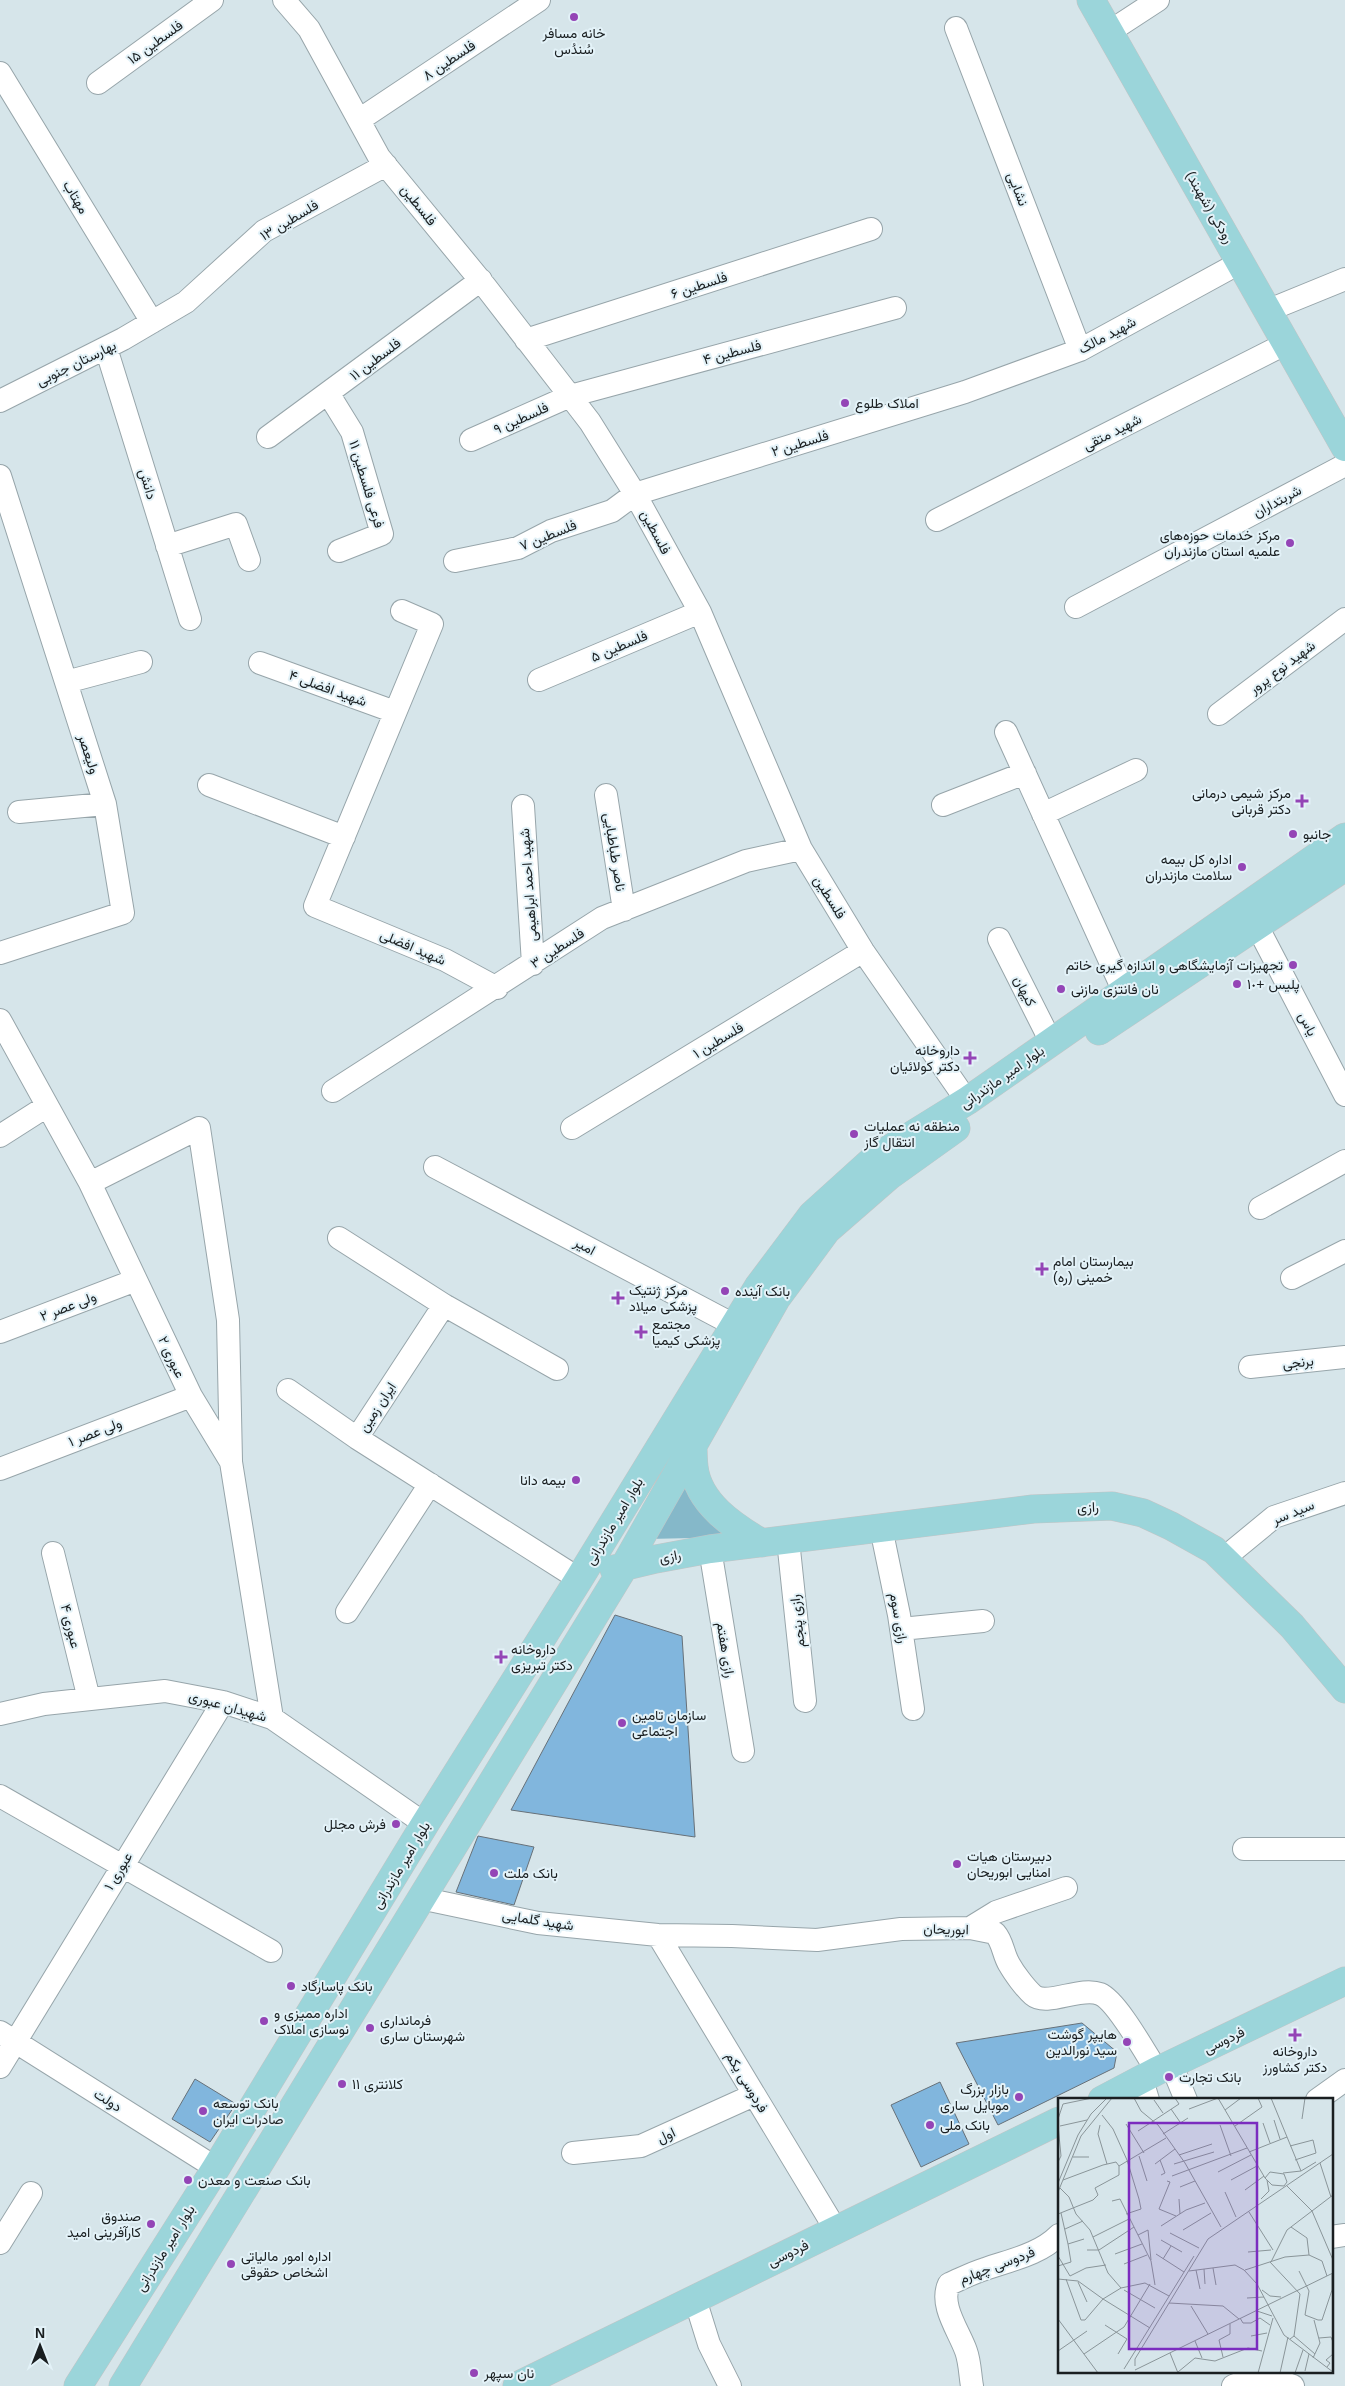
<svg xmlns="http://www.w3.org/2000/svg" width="1345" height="2386" viewBox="0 0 1345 2386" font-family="Arial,Vazirmatn,sans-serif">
  <rect width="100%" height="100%" fill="#d6e5ea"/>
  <path fill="#85b8c9" d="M 686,1471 L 739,1537 L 647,1539 Z"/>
  <path fill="#81b6dd" stroke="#677179" d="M 615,1615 L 682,1636 L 695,1837 L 511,1810 Z
    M 478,1836 L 534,1847 L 514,1905 L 456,1892 Z
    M 1082,2023 L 1117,2052 L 1114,2068 L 998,2125 L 956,2043 Z
    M 195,2079 L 236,2104 L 210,2142 L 172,2119 Z
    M 940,2082 L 969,2144 L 921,2167 L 891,2105 Z"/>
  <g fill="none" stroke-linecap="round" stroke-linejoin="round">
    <defs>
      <path id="minor" d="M 284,0 L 309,29 L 379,157 L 485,286 L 570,396 L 590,422 L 635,494 L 700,612 L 801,849 L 863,951 L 967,1101
        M 956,28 L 1080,350
        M 1109,32 L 1158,0
        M 0,73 L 152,322
        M 98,83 L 212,0
        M 359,120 L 539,0
        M 1269,310 L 1345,279
        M 526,340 L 871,229
        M 106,348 L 190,619
        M 328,393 L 352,432 L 382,534 L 339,551
        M 0,401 L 123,339 L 186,302 L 264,231 L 386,165
        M 268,437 L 481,280
        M 471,440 L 570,396 L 895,308
        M 0,476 L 105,804 L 123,913 L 0,953
        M 937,520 L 1287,343
        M 167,546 L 236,524 L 249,560
        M 455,561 L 518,548 L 551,531 L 612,511 L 635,494 L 965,392 L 1080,350 L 1241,262
        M 1076,607 L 1345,465
        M 402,611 L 432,624 L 315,906 L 445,960 L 497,988
        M 260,663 L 395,712
        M 539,680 L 700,612
        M 66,682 L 141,662
        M 1219,714 L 1345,619
        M 1006,732 L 1124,992
        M 209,785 L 344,837
        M 606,795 L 624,910
        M 943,805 L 1025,773
        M 523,806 L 533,964
        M 19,812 L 105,804
        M 1043,814 L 1136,770
        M 1257,926 L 1345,1095
        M 999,939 L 1051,1042
        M 0,1020 L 90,1183 L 191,1396 L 231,1462 L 272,1718
        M 333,1091 L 602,918 L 746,861 L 801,849
        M 572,1128 L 863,951
        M 0,1136 L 47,1106
        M 435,1167 L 734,1325
        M 90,1183 L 199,1128 L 228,1320 L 231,1461
        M 1260,1208 L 1345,1161
        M 339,1238 L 444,1305 L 557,1369
        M 1292,1278 L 1345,1251
        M 0,1332 L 136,1280
        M 1250,1367 L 1345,1357
        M 288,1390 L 357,1438 L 579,1579
        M 357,1438 L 444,1305
        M 0,1469 L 191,1396
        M 881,1528 L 899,1615 L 913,1709
        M 788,1540 L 805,1701
        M 710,1549 L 743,1751
        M 53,1553 L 89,1699
        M 1223,1559 L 1274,1517 L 1345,1493
        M 347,1612 L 430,1484
        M 901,1629 L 983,1621
        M 0,1714 L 44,1704 L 165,1691 L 223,1702 L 272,1718 L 425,1824
        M 0,1796 L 271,1951
        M 1244,1849 L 1345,1849
        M 420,1898 L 538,1923 L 658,1935 L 732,1936 L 817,1940 L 901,1929 L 970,1928 L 995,1933 C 1003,1942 1003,1954 1009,1964 C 1014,1973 1025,1988 1033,1995 C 1047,2007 1080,1986 1100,1994 C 1117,2001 1146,2054 1157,2071
        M 970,1928 L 996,1912 L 1066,1888
        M 658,1935 L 836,2230
        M 0,2032 L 216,2168
        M 1172,2066 L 1186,2100
        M 0,2067 L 223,1702
        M 1142,2080 L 1148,2100
        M 1317,2100 L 1345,2080
        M 573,2153 L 641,2146 L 754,2095
        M 1331,2237 L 1345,2235
        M 0,2243 L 31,2193
        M 695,2299 L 709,2344 L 730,2386
        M 972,2386 C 970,2375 970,2362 966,2351 C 959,2331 939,2305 949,2284 C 961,2279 972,2273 985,2269 C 1010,2260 1039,2255 1059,2235
        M 1233,2386 C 1259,2375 1268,2376 1293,2386"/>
      <path id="major" d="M 1091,0 L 1345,447
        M 1099,1031 L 1345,867
        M 693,1443 C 693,1451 693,1459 694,1467 C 698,1503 733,1526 762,1543
        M 614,1569 L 656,1559 L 710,1549 L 1033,1509 L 1112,1506 L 1143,1513 L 1171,1526 L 1214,1550 L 1292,1626 L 1345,1689
        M 1102,2100 L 1157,2071 L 1345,1981
        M 78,2386 L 216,2168 L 425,1824 L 579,1579 L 758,1287 L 812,1215 L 875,1158 L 967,1101 L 1345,837
        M 123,2386 L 624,1567 L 776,1299 L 827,1230 L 889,1176 L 956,1128
        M 517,2386 L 1059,2121"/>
    </defs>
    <use href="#minor" stroke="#97a5aa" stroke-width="24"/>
    <use href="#major" stroke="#c3c4c5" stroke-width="29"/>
    <use href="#minor" stroke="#fff" stroke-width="22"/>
    <use href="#major" stroke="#9bd5da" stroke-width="28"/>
  </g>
  <g fill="#9445b6" stroke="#e3f2f8" stroke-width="2">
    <circle cx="574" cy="17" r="5"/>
    <circle cx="845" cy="403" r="5"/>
    <circle cx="1290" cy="543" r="5"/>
    <path d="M1299.5 793.5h5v5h5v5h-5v5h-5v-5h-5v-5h5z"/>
    <circle cx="1293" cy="834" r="5"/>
    <circle cx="1242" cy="867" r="5"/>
    <circle cx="1293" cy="965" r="5"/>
    <circle cx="1237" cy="984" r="5"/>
    <circle cx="1061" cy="989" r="5"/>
    <path d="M967.5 1050.5h5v5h5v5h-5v5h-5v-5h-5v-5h5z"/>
    <circle cx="854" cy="1134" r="5"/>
    <path d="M1039.5 1261.5h5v5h5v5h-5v5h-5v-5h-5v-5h5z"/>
    <circle cx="725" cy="1291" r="5"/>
    <path d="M615.5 1290.5h5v5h5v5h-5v5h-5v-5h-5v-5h5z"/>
    <path d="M638.5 1324.5h5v5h5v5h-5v5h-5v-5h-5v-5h5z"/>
    <circle cx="576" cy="1480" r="5"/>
    <path d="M498.5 1649.5h5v5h5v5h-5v5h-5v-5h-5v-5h5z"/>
    <circle cx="622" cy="1723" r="5"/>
    <circle cx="396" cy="1824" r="5"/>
    <circle cx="957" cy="1864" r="5"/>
    <circle cx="494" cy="1873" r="5"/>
    <circle cx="291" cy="1986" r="5"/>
    <circle cx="264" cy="2021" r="5"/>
    <circle cx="370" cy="2028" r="5"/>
    <path d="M1292.5 2027.5h5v5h5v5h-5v5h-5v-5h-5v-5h5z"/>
    <circle cx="1127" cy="2042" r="5"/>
    <circle cx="1169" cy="2077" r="5"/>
    <circle cx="342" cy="2084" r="5"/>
    <circle cx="1019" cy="2097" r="5"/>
    <circle cx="203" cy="2111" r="5"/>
    <circle cx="930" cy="2125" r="5"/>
    <circle cx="188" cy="2180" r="5"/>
    <circle cx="151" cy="2224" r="5"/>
    <circle cx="231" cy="2264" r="5"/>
    <circle cx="474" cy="2373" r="5"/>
  </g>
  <g text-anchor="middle" stroke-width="4" stroke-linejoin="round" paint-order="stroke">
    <g font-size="14" fill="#191e20" stroke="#e3f2f8" text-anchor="start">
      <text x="574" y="38" text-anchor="middle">خانه مسافر<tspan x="574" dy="16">سُندُس</tspan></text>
      <text x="855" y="408">املاک طلوع</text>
      <text x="1280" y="540" text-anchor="end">مرکز خدمات حوزه‌های<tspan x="1280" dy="16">علمیه استان مازندران</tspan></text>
      <text x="1291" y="798" text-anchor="end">مرکز شیمی درمانی<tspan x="1291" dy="16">دکتر قربانی</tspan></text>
      <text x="1303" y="839">جانبو</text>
      <text x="1232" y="864" text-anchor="end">اداره کل بیمه<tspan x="1232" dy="16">سلامت مازندران</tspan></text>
      <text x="1283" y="970" text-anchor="end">تجهیزات آزمایشگاهی و اندازه گیری خاتم</text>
      <text x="1247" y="989">پلیس +١٠</text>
      <text x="1071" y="994">نان فانتزی مازنی</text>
      <text x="960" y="1055" text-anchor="end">داروخانه<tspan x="960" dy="16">دکتر کولائیان</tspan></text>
      <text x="864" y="1131">منطقه نه عملیات<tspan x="864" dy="16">انتقال گاز</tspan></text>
      <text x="1053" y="1266">بیمارستان امام<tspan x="1053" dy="16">خمینی (ره)</tspan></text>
      <text x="629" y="1295">مرکز ژنتیک<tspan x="629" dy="16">پزشکی میلاد</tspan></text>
      <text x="735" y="1296">بانک آینده</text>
      <text x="652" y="1329">مجتمع<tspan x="652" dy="16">پزشکی کیمیا</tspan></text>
      <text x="566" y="1485" text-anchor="end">بیمه دانا</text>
      <text x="511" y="1654">داروخانه<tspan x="511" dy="16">دکتر تبریزی</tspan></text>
      <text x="632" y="1720">سازمان تامین<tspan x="632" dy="16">اجتماعی</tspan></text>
      <text x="386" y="1829" text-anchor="end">فرش مجلل</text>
      <text x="967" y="1861">دبیرستان هیات<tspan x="967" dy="16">امنایی ابوریحان</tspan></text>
      <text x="504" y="1878">بانک ملت</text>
      <text x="301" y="1991">بانک پاسارگاد</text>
      <text x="274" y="2018">اداره ممیزی و<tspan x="274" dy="16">نوسازی املاک</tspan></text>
      <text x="380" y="2025">فرمانداری<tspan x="380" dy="16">شهرستان ساری</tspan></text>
      <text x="1117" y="2039" text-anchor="end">هایپر گوشت<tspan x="1117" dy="16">سید نورالدین</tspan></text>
      <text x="1295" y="2056" text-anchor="middle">داروخانه<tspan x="1295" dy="16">دکتر کشاورز</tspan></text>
      <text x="1179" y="2082">بانک تجارت</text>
      <text x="352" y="2089">کلانتری ۱۱</text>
      <text x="1009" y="2094" text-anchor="end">بازار بزرگ<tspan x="1009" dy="16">موبایل ساری</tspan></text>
      <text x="213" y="2108">بانک توسعه<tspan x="213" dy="16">صادرات ایران</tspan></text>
      <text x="940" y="2130">بانک ملی</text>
      <text x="198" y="2185">بانک صنعت و معدن</text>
      <text x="141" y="2221" text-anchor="end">صندوق<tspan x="141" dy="16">کارآفرینی امید</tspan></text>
      <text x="241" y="2261">اداره امور مالیاتی<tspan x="241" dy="16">اشخاص حقوقی</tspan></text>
      <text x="484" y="2378">نان سپهر</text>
    </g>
    <g font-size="14" fill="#191e20" stroke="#e3f2f8">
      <text transform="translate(155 42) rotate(-36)" y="5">فلسطین ۱۵</text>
      <text transform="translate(449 60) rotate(-34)" y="5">فلسطین ۸</text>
      <text transform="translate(1018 189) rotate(69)" y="5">نشایی</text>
      <text transform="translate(76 197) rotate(59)" y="5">مهتاب</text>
      <text transform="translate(419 205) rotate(51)" y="5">فلسطین</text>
      <text transform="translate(1210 207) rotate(60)" y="5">رودکی (شهبند)</text>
      <text transform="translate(289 220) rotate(-31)" y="5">فلسطین ۱۳</text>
      <text transform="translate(699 285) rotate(-18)" y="5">فلسطین ۶</text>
      <text transform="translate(1107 335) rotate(-28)" y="5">شهید مالک</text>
      <text transform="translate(732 352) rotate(-15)" y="5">فلسطین ۴</text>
      <text transform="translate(375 359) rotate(-37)" y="5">فلسطین ۱۱</text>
      <text transform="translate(76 363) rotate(-26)" y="5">بهارستان جنوبی</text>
      <text transform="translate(521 418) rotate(-24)" y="5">فلسطین ۹</text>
      <text transform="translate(1112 432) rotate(-27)" y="5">شهید متقی</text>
      <text transform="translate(800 443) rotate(-17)" y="5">فلسطین ۲</text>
      <text transform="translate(148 484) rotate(73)" y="5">دانش</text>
      <text transform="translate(367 484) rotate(73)" y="5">فرعی فلسطین ۱۱</text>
      <text transform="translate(1277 501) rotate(-28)" y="5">شربتداران</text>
      <text transform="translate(656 532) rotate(62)" y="5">فلسطین</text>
      <text transform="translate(548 535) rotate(-22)" y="5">فلسطین ۷</text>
      <text transform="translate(619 646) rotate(-23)" y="5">فلسطین ۵</text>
      <text transform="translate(1282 667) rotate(-37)" y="5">شهید نوع پرور</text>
      <text transform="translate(328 688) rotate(20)" y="5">شهید افضلی ۴</text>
      <text transform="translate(89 754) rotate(72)" y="5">ولیعصر</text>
      <text transform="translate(615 852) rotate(81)" y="5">ناصر طباطبایی</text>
      <text transform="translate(528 885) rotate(-94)" y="5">شهید احمد ابراهیمی</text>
      <text transform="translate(830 897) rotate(58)" y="5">فلسطین</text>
      <text transform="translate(413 947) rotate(23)" y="5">شهید افضلی</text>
      <text transform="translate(557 948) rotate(-33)" y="5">فلسطین ۳</text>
      <text transform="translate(1025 991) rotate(63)" y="5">کیهان</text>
      <text transform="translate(1308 1024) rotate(63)" y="5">یاس</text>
      <text transform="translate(718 1040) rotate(-31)" y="5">فلسطین ۱</text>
      <text transform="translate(1002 1077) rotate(-35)" y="5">بلوار امیر مازندرانی</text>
      <text transform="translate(585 1246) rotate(28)" y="5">امیر</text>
      <text transform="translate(68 1306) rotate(-21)" y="5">ولی عصر ۲</text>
      <text transform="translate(172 1357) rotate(65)" y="5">عبوری ۲</text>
      <text transform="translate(1298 1362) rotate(-6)" y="5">برنجی</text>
      <text transform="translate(377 1407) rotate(-57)" y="5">ایران زمین</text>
      <text transform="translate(95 1432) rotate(-21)" y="5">ولی عصر ۱</text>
      <text transform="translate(1088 1507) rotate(-2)" y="5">رازی</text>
      <text transform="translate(1293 1512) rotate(-22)" y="5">سید سر</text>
      <text transform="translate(614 1521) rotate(-59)" y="5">بلوار امیر مازندرانی</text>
      <text transform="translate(670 1556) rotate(-11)" y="5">رازی</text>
      <text transform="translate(899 1618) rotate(80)" y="5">رازی سوم</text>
      <text transform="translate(797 1621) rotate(-96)" y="5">رازی پنجم</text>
      <text transform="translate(71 1626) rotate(76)" y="5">عبوری ۴</text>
      <text transform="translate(726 1650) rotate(81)" y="5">رازی هفتم</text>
      <text transform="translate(228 1706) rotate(16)" y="5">شهیدان عبوری</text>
      <text transform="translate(401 1865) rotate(-59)" y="5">بلوار امیر مازندرانی</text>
      <text transform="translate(118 1871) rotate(-59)" y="5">عبوری ۱</text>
      <text transform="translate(538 1920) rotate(9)" y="5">شهید گلمایی</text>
      <text transform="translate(946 1929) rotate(1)" y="5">ابوریحان</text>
      <text transform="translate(1224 2040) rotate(-26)" y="5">فردوسی</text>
      <text transform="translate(747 2082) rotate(59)" y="5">فردوسی یکم</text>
      <text transform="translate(108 2100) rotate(32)" y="5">دولت</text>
      <text transform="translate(666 2135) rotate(-25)" y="5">اول</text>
      <text transform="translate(165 2248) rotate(-58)" y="5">بلوار امیر مازندرانی</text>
      <text transform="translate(788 2253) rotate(-26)" y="5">فردوسی</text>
      <text transform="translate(997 2265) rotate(-21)" y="5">فردوسی چهارم</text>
    </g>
  </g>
  <g transform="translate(1058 2098)">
    <rect width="275" height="275" fill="#d6e5ea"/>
    <path fill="none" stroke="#8a9599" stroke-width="1" d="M 76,0 L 83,13 L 100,27 L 127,65 L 163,129M 160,0 L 207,80M 213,0 L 243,73M 96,2 L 105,15M 113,11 L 122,24M 131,11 L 160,0M 167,12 L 183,0M 44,17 L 55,31 L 69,62 L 81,101 L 83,111 L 68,116M 0,21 L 5,6 L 34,0M 244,21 L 247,0M 216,22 L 222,41M 205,25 L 212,45M 68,26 L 86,55M 0,27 L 3,58 L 0,64M 42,27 L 40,36 L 49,66M 162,27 L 173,58M 2,28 L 29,22M 177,28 L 204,9 L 200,0M 80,33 L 121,6 L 117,0M 105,36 L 130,20M 232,48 L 255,42 L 258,55 L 237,62M 191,54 L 229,39M 121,57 L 154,46M 81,58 L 89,83M 15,59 L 31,59M 102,62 L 107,75 L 103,77M 262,65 L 273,99M 97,66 L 117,51M 116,66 L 156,54M 160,74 L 193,57M 212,74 L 226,76 L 229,84 L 226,88 L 214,87 L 207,80 ZM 225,75 L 243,73 L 258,64M 114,78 L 189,50M 5,82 L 45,67 L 58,64 L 61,68 L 108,40M 173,82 L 199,68M 109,83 L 112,84 L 101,111 L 118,118M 0,85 L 20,37 L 33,16 L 49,0M 229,88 L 254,113 L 275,162M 122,89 L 137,83M 2,90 L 11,99 L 18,116 L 32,132 L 50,175 L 63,190M 187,92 L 206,78M 0,94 L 23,38 L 54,0M 167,94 L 178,119M 121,101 L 122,116M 203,101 L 211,93 L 209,82M 54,103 L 62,101 L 93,163 L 97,187M 191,114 L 215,152M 3,115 L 10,146 L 26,141M 0,116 L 35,102 L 40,97 L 37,90 L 61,77 L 61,68M 103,128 L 128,112 L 147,105M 233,129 L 249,140 L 251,157M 7,131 L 25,123M 125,132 L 153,115M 112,135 L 141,150M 80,137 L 90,132 L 93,162M 35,139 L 71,121M 103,142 L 124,154M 29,152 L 41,152 L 76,129M 190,154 L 213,152M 57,156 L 84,146M 98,156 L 126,174M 0,158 L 12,178M 105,161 L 113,148M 212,164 L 242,196 L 236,238 L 232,241M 213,164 L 229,132 L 275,97M 66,166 L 89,157M 0,168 L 13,164 L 10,146M 155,170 L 158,187M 146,171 L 147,186M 138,172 L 142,191M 187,172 L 227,159 L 251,157 L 264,163 L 269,178M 131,173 L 177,167 L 186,172 L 199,186 L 226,237 L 275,274M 241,173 L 251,193 L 247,217 L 260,222 L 264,222 L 274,192 L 274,175M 12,178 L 28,170 L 48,167M 0,181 L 20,183 L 45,201 L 63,190 L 87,185 L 111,198M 8,181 L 23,222 L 27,222 L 45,201 L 92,230M 20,184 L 29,204M 66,192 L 97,210M 204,192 L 212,198 L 223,199M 189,200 L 206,199M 111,205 L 165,208 L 181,221M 133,208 L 150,236M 199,213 L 214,218M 182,220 L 185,225 L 193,225 L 202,220 L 212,227M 0,221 L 40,275M 47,227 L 69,241 L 60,256M 193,238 L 209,235M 236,238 L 257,256M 261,240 L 273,239 L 275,244M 137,243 L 144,260M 0,253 L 29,233M 112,255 L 120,275M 26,256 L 66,229 L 92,186M 165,259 L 161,242 L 172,236 L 172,226M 255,260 L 262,245 L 256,222M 77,268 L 77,261 L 150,141 L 275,56M 269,269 L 272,265 L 268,262 L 275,256M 66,271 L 136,158M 77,272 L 275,175M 247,273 L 251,256M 120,274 L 137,260 L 157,263 L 190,250 L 204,253M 200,275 L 215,220M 222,275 L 230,239M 237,275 L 245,252"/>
    <path fill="#7b2cbf" fill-opacity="0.15" stroke="#7b2cbf" stroke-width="2.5" d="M 71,25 L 199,25 L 199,251 L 71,251 Z"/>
    <rect width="275" height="275" fill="none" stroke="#191e20" stroke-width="2.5"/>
  </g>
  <g transform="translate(40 2346)" stroke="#e3f2f8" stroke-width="4" paint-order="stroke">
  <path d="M0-4L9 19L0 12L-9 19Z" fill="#191e20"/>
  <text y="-8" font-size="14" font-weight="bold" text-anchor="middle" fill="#191e20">N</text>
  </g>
</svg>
